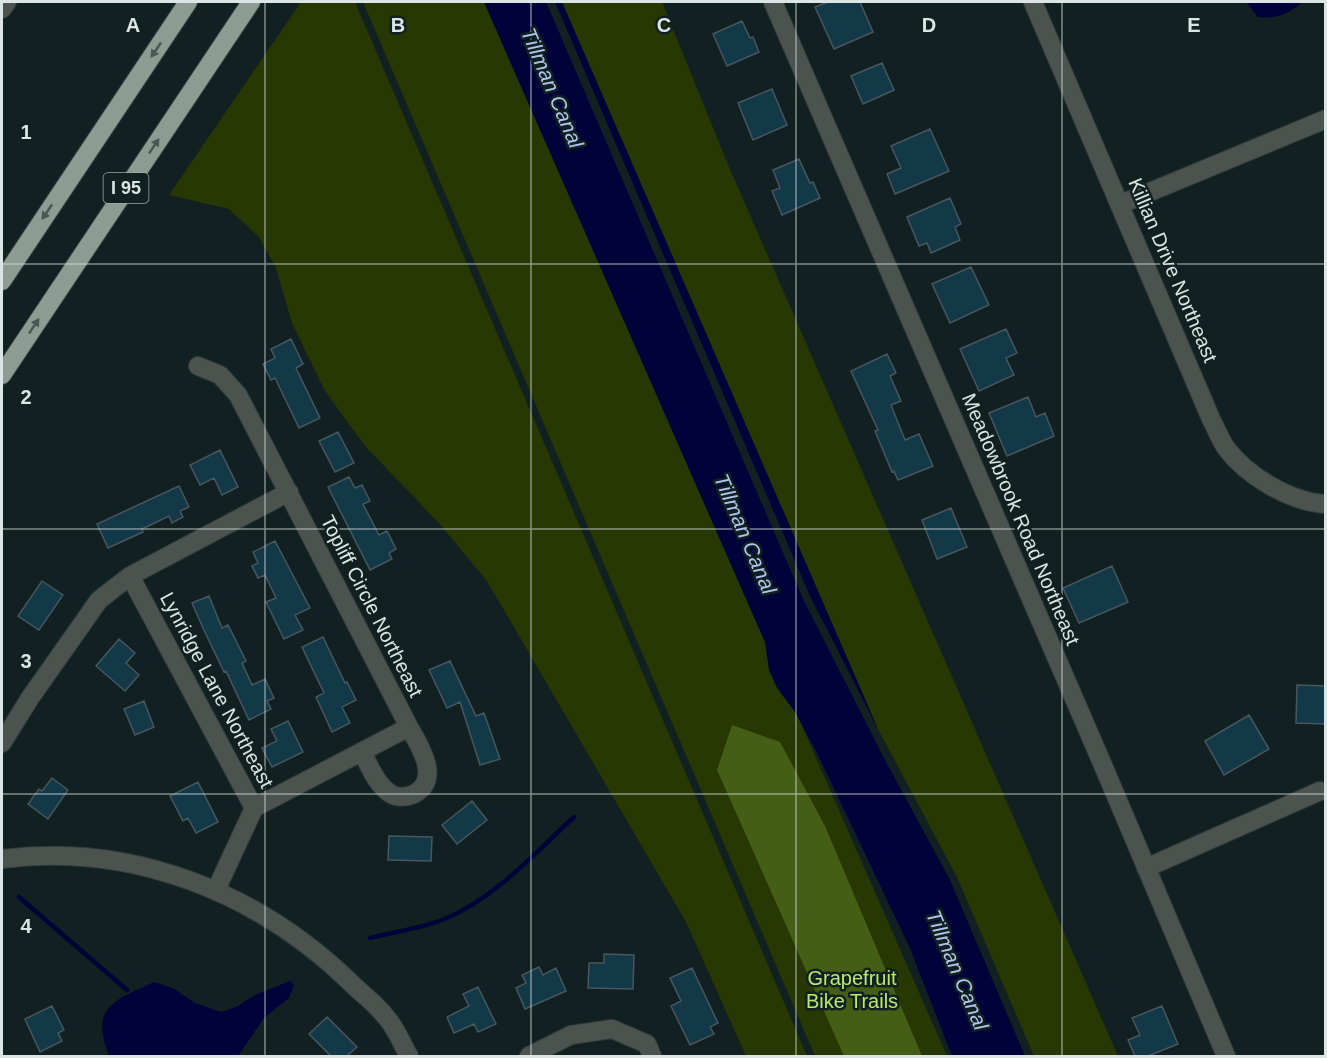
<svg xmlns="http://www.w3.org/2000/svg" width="1327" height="1058" viewBox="0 0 1327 1058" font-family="Helvetica,sans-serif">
  <rect width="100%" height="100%" fill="#112121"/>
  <path fill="#273802" d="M 301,2 L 355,2 L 807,1056 L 746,1056 L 686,922 L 487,581 L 438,522 L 365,446 L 325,391 L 292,323 L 276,268 L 259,237 L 229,209 L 169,195 Z
    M 363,2 L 484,2 L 947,1056 L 815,1056 Z
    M 562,2 L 662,2 L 729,167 L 1118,1056 L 1034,1056 L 957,877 L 878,729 Z"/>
  <path fill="#455e15" d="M 732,725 L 780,742 L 825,826 L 922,1056 L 844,1056 L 717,770 Z"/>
  <path fill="#000339" d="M 484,2 L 546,2 L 803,599 L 883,756 L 950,880 L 1025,1056 L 952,1056 L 909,946 L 818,755 L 795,712 L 777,688 L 769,670 L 765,642 Z
    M 555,2 L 562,2 L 878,729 L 810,596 Z
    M 1246,2 L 1302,2 C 1289,14 1276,19 1258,17 Z
    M 290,981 L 294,985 L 289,998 L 264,1018 L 238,1056 L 109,1056 C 90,1007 113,1001 154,982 L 173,988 L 195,1003 L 221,1012 L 236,1007 L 257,994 Z"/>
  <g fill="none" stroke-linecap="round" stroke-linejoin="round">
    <path stroke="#000339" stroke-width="4.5" d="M 19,897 L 127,990
      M 370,938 C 394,932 424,928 447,918 C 496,897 535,853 574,817"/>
  </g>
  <path fill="#133949" stroke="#48565e" stroke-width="1.5" d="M 828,2 L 860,2 L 873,32 L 834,49 L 815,7 Z
    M 742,21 L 750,38 L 753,37 L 759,52 L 727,66 L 713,34 Z
    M 882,63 L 894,90 L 863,104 L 851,76 Z
    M 772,89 L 787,125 L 753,140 L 738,103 Z
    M 930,129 L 949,171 L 895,194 L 887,174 L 901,168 L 891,146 Z
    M 799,159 L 810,183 L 813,182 L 820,198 L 782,215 L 772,191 L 780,188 L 773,170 Z
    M 950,198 L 961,224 L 955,227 L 960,240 L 931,253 L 927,243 L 919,246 L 907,217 Z
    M 971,267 L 989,305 L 950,323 L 932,284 Z
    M 1006,329 L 1017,353 L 1006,358 L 1014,375 L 979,391 L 960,349 Z
    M 291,339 L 303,364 L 296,368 L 320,418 L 299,428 L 275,378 L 271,380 L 263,364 L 275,358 L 271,349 Z
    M 887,354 L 896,373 L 890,376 L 901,401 L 891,405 L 905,440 L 919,434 L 933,466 L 898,480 L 894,471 L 892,472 L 875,431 L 878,430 L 851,371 Z
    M 1028,397 L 1036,417 L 1045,413 L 1054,436 L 1007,456 L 989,413 Z
    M 338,432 L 354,463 L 335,472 L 319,441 Z
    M 220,450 L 238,487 L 222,495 L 214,478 L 200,485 L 190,465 Z
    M 349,477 L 355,488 L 362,485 L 370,501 L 363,504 L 379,535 L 387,531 L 396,549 L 389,553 L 392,559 L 370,570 L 328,487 Z
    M 179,486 L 189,507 L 180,511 L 183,517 L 172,523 L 169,516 L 142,529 L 143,532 L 108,548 L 97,524 Z
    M 951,508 L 967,547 L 937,559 L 922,520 Z
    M 275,541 L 310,608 L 295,615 L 303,630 L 284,639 L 266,602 L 276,598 L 265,575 L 258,578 L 252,566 L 258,563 L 253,552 Z
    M 1112,566 L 1128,602 L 1079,623 L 1063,588 Z
    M 42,581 L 63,595 L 39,630 L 18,616 Z
    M 209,596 L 222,628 L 228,625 L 246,661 L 242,663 L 252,685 L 265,679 L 274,698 L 267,701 L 271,709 L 249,720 L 226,671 L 224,672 L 203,628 L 192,603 Z
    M 323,637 L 345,683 L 347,682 L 356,700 L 342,707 L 350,723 L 332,732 L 316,697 L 324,693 L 302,647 Z
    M 119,639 L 135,653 L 126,663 L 139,675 L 125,691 L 96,666 Z
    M 450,661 L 476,716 L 484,713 L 500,759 L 480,765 L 460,702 L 447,708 L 429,670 Z
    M 1297,685 L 1326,686 L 1326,724 L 1296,723 Z
    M 144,701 L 154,727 L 135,735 L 124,709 Z
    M 1249,715 L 1269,749 L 1224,775 L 1205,741 Z
    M 288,721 L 303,752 L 272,767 L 262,748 L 277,741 L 271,729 Z
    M 52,778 L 68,790 L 48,819 L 28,804 L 39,789 L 42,791 Z
    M 198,782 L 218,822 L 196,833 L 188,818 L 183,821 L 170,796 Z
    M 472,801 L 487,820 L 457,844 L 442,825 Z
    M 389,836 L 432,837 L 431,861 L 388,860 Z
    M 604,954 L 634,955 L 633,989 L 588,988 L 589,963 L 604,963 Z
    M 539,967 L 543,975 L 556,968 L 566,991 L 525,1009 L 516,988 L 526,983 L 522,975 Z
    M 692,968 L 718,1023 L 710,1027 L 714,1034 L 690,1045 L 671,1006 L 681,1001 L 670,978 Z
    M 478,987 L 496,1024 L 478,1032 L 474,1024 L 454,1033 L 447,1017 L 469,1006 L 463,994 Z
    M 52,1006 L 64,1030 L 58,1033 L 62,1041 L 40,1052 L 25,1019 Z
    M 1162,1006 L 1178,1044 L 1148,1056 L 1135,1056 L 1128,1040 L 1140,1035 L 1132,1018 Z
    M 327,1017 L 357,1047 L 347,1056 L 331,1056 L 309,1034 Z"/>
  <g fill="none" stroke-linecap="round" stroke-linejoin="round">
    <defs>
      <path id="street" d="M 773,2 L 1105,770 L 1226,1056
        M 1033,2 L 1211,419 C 1216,428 1220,439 1226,448 C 1247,476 1290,502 1326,504
        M 2,9 L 7,2
        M 1121,204 L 1326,119
        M 198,366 L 220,375 L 238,395 L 409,727 L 254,808
        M 130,576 L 254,808 L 216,890
        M 2,743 L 30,698 L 99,600 L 130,576 L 289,492
        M 362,752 C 369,765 377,786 391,794 C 398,798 407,797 414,794 C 442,779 419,745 409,727
        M 2,859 C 131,842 257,892 350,982 C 362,994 376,1004 386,1017 C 396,1028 402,1044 409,1056
        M 1146,868 L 1320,791
        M 529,1056 L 571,1035 L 612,1029 L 647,1044 L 652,1056"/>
      <path id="highway" d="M 2,281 L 188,2
        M 2,375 L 251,2"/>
    </defs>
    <use href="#street" stroke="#2d3c3c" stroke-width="20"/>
    <use href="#highway" stroke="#2d3c3c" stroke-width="20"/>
    <use href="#street" stroke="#4c534f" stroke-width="18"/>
    <use href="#highway" stroke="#8d9c93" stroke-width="18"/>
  </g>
  <defs><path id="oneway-solid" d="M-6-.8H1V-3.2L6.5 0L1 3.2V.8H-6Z" transform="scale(1.5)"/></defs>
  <g fill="#495854">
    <use href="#oneway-solid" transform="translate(156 50) rotate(124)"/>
    <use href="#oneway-solid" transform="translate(154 146) rotate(-56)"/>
    <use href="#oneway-solid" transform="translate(47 212) rotate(124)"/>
    <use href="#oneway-solid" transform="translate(34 326) rotate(-56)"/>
  </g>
  <path fill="none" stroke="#dbe5e5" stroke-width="1.5" stroke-opacity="0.55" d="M 265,2 L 265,1056M 531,2 L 531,1056M 796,2 L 796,1056M 1062,2 L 1062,1056M 2,264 L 1326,264M 2,529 L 1326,529M 2,794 L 1326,794"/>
  <g text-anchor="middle" stroke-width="5" stroke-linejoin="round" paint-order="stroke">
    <rect fill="#112121" stroke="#9eaaaa" stroke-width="1.5" x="103.5" y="173" width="45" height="30" rx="4.5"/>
    <g font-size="18" font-weight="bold" fill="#dbe5e5">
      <text x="126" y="194">I 95</text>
    </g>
    <g font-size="20" fill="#dbe5e5" stroke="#112121">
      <text transform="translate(1173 270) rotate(67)" y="7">Killian Drive Northeast</text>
      <text transform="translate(1021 519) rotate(67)" y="7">Meadowbrook Road Northeast</text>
      <text transform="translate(372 606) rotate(63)" y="7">Topliff Circle Northeast</text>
      <text transform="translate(217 690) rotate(62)" y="7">Lynridge Lane Northeast</text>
    </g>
    <g font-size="20" fill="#bbe970" stroke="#112121">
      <text x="852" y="985">Grapefruit<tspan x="852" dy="23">Bike Trails</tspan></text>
    </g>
    <g font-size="21" font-style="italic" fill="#b0c5ee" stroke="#112121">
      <text transform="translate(552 88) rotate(67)" y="7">Tillman Canal</text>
      <text transform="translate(745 534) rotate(67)" y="7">Tillman Canal</text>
      <text transform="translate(957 970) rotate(67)" y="7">Tillman Canal</text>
    </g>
  </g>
  <g font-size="20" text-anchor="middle" font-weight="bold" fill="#dbe5e5" stroke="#112121" stroke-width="5" stroke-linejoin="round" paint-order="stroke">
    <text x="133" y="32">A</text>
    <text x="398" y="32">B</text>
    <text x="664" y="32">C</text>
    <text x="929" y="32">D</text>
    <text x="1194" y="32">E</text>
    <text x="26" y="139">1</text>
    <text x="26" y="404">2</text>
    <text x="26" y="668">3</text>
    <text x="26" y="933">4</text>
  </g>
  <rect width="1327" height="1058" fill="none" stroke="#dbe5e5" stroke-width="6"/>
</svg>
